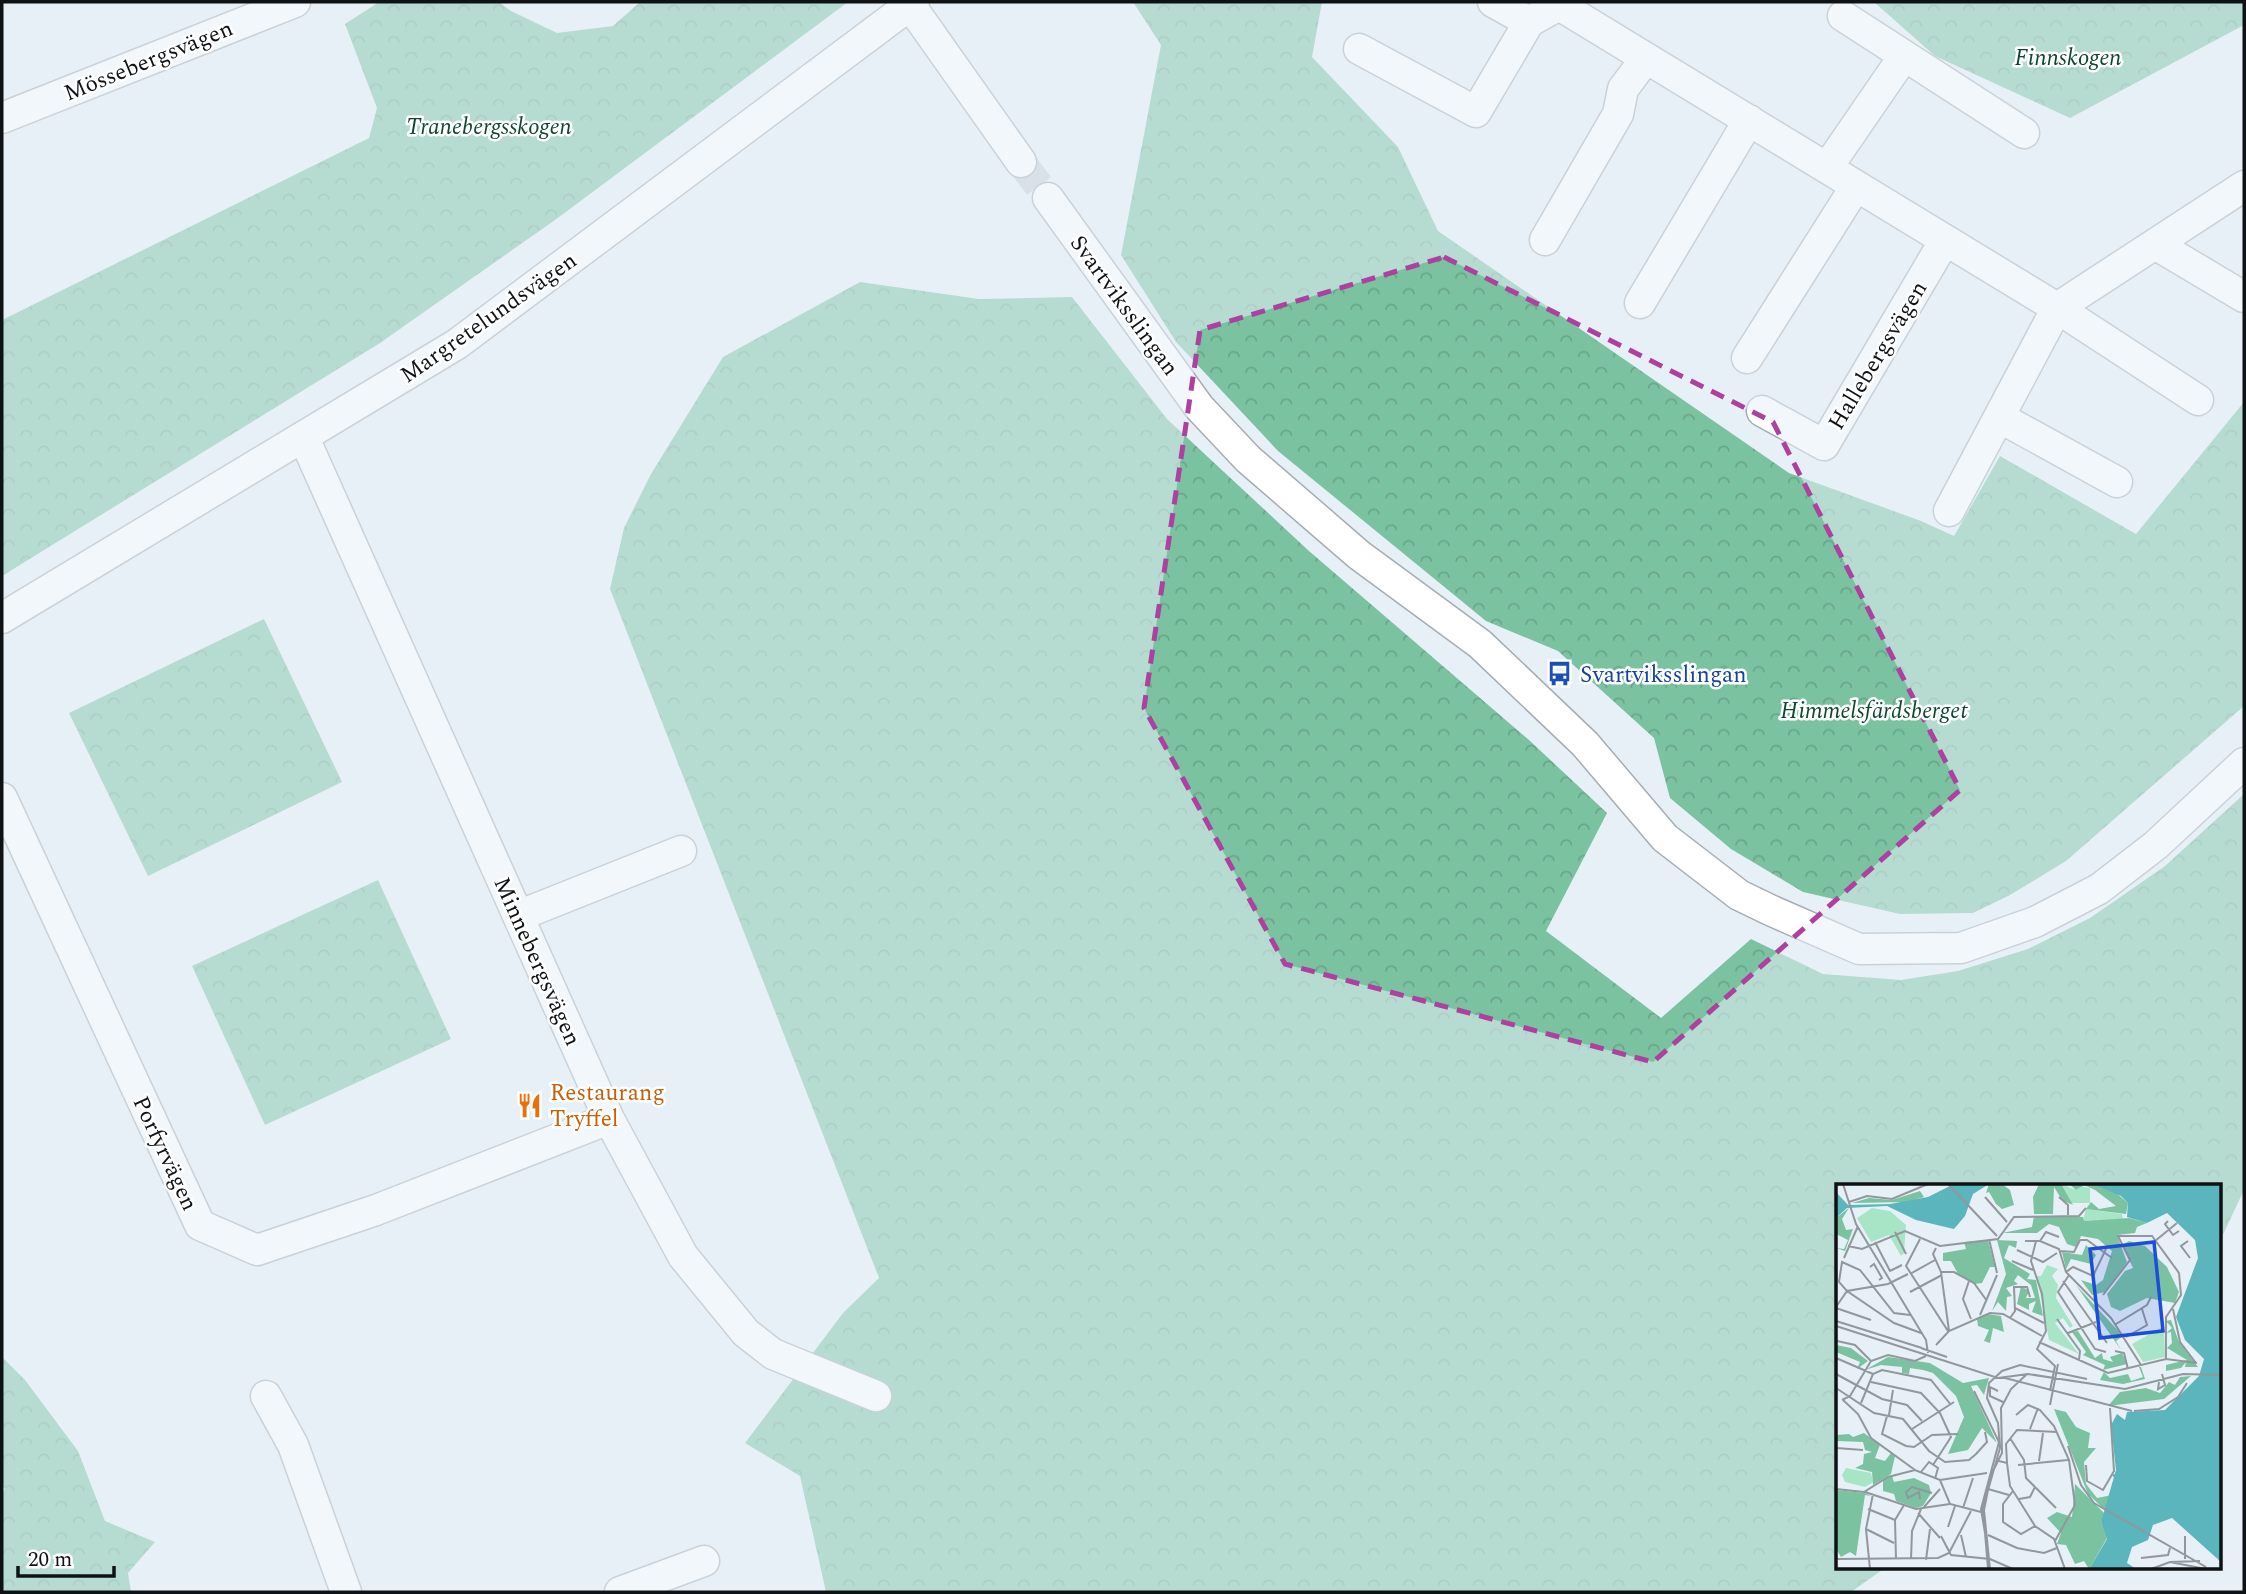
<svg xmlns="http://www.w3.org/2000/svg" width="2246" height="1594" viewBox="0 0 2246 1594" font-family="Spectral,serif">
  <defs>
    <pattern id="forest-crowns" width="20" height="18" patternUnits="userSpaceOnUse" patternTransform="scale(1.75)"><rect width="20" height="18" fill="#7bc2a1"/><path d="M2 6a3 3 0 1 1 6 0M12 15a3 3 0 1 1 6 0" fill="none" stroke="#69a68a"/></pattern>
  </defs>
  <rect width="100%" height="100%" fill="#e8f0f7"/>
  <path fill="url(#forest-crowns)" d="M 379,2 L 499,2 L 511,11 L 557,33 L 613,26 L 640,2 L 848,2 L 555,220 L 380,343 L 2,576 L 2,320 L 369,138 L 377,108 L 345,24 Z
    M 1133,2 L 1322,2 L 1312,57 L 1398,147 L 1438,231 L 1789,473 L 1921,521 L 1954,536 L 2000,456 L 2136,534 L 2244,402 L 2244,706 L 2066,861 L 2010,895 L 1973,913 L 1900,914 L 1803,892 L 1731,849 L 1670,798 L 1654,738 L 1558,651 L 1486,621 L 1278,451 L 1176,342 L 1121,255 L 1161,45 Z
    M 1874,2 L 2244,2 L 2244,25 L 2070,118 L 1935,56 Z
    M 860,282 L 979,299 L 1072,297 L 1167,419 L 1309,551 L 1529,740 L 1607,813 L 1546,931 L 1661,1018 L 1751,939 L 1823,974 L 1901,980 L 1958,971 L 2028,949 L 2090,918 L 2165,866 L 2244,794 L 2244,1190 L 2220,1241 L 2220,1186 L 1838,1186 L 1838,1568 L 1885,1568 L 1851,1592 L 826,1592 L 800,1476 L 745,1443 L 843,1313 L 879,1278 L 610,589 L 624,528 L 651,474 L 723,357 Z
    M 264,619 L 342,782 L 148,876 L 69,713 Z
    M 378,880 L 451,1039 L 265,1125 L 192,966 Z
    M 2,1357 L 25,1380 L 78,1451 L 105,1521 L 155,1542 L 128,1573 L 131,1592 L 2,1592 L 2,1495 L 5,1488 L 2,1487 Z"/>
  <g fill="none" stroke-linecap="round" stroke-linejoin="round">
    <path stroke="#c7cfd5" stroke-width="30" stroke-dasharray="30 15" stroke-linecap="butt" d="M 1021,162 L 1048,198"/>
    <defs>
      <path id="minor" d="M 1493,2 L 1529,22
        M 1560,2 L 1559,5 L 2057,308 L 2198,400
        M 910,5 L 1021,162
        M 1843,16 L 2024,133
        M 1359,49 L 1476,112 L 1529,22 L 1559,5
        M 2,118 L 295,2
        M 1827,168 L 1904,56
        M 1048,198 L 1199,407 L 1248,459 L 1359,555 L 1480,644 L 1585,744 L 1665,838 L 1739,895 L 1770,910 L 1859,949 L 1961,948 L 2035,922 L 2099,889 L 2156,845 L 2244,763
        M 1545,240 L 1618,114 L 1623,89 L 1646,58
        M 2155,244 L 2244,297
        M 1640,303 L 1749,120
        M 1747,358 L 1856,186
        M 1762,411 L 1824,445 L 1945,240
        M 1999,417 L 2117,482
        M 304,438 L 609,1119 L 683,1256 L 746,1333 L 773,1354 L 876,1396
        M 1949,511 L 2057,308 L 2244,186
        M 2,618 L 457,344 L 914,2
        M 2,798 L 200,1225 L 257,1250 L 376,1210 L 609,1119
        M 518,916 L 681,851
        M 266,1396 L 293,1445 L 346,1592
        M 620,1592 L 704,1561"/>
    </defs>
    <use href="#minor" stroke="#a5adb3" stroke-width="33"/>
    <use href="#minor" stroke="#fff" stroke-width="30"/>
  </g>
  <path d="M0 0H2246V1594H0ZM 1444,257 L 1773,422 L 1960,790 L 1653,1062 L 1285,964 L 1144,708 L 1200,330 Z" fill="#e8f0f7" fill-opacity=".55" fill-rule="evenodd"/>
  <path fill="none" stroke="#ad40a0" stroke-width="5" stroke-dasharray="14 9" stroke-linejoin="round" d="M 1444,257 L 1773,422 L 1960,790 L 1653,1062 L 1285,964 L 1144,708 L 1200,330 Z"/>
  <defs>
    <symbol id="bus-bare" viewBox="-9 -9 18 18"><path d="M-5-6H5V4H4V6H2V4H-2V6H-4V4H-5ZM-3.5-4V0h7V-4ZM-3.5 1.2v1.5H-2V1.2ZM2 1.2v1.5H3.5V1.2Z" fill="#1a4fb4" stroke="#fff" stroke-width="2.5" paint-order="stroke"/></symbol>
    <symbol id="restaurant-bare" viewBox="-9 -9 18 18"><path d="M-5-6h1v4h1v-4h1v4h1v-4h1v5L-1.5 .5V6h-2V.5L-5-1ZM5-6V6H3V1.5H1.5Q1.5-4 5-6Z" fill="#e8710a" stroke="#fff" stroke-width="2.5" paint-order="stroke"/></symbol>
  </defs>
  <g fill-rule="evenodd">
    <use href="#bus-bare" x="1542" y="656" width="35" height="35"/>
    <use href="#restaurant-bare" x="512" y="1088" width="35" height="35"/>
  </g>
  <g text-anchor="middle" stroke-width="5" stroke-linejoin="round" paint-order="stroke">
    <g font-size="23" font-style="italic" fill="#0d4731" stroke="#fff">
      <text x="2068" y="65">Finnskogen</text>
      <text x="489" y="134">Tranebergsskogen</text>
      <text x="1874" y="718">Himmelsfärdsberget</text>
    </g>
    <g font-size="23" fill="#0f1214" stroke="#fff">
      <text transform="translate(148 60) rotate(-22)" y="8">Mössebergsvägen</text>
      <text transform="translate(1125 305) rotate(54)" y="8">Svartviksslingan</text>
      <text transform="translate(488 317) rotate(-35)" y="8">Margretelundsvägen</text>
      <text transform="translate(1877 355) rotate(-59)" y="8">Hallebergsvägen</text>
      <text transform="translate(538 961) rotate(66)" y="8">Minnebergsvägen</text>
      <text transform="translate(166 1153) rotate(65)" y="8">Porfyrvägen</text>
    </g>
    <g font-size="23" fill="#164399" stroke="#fff" text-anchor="start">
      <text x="1580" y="682">Svartviksslingan</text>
    </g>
    <g font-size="23" fill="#c56008" stroke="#fff" text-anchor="start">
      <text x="550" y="1100">Restaurang<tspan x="550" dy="26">Tryffel</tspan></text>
    </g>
  </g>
  <g transform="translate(1836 1184)">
    <rect width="385" height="385" fill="#e8f0f7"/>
    <path d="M 225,0 L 240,6 L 245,2 L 254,4 L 254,19 L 234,19 ZM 36,24 L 54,27 L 70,41 L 68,69 L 65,72 L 53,51 L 35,58 L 21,34 ZM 250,25 L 286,30 L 287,35 L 247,37 ZM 211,81 L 222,85 L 216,92 L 222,101 L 220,114 L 237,142 L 234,144 L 227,134 L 219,139 L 243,170 L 213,156 L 201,92 L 205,92 ZM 328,142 L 329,173 L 307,178 L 296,160 ZM 10,284 L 35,289 L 37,298 L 29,303 L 9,298 L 6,291 Z" fill="#a7e5c6"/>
    <path d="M 153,0 L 166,0 L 174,6 L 178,21 L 166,25 L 160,20 L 153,8 L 150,9 ZM 203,0 L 225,0 L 237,21 L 226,16 L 218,3 L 217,30 L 198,30 L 197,13 ZM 233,0 L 257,0 L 279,8 L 292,19 L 290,30 L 250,25 L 255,18 L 263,25 L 280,22 L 259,6 L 248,1 L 240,6 ZM 84,7 L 88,13 L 72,18 L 16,19 L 33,14 L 56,16 ZM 13,24 L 6,35 L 10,46 L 17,45 L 9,67 L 0,64 L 8,65 L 12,56 L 0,50 L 0,34 ZM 198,32 L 247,33 L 248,37 L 293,34 L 311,39 L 301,43 L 299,49 L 281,51 L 291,78 L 269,108 L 256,111 L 245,96 L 260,101 L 267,96 L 276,67 L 262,55 L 245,52 L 240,63 L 231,60 L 223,43 L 213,40 L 201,49 L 166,49 L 196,43 ZM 152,56 L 159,83 L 154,83 L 146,99 L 139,100 L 122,90 L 115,77 L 107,77 L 107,69 L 130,65 L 128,58 ZM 161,56 L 181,57 L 180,64 L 173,61 L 168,74 L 194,90 L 191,95 L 200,96 L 207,132 L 196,128 L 200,117 L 193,120 L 193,126 L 181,120 L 185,102 L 193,107 L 190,114 L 199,114 L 195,101 L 182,91 L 178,97 L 182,100 L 170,104 L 176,112 L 171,113 L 170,127 L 162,118 L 156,127 L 170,90 ZM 293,57 L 309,62 L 331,83 L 343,108 L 339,119 L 311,114 L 284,127 L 275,123 L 271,110 L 289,87 L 297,84 L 286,61 ZM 250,61 L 260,71 L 255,80 L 235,75 L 230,85 L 226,68 L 246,71 ZM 240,101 L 287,152 L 280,157 L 285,166 ZM 151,130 L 165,132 L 168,148 L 157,144 L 154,159 L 148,157 L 153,146 L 142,142 L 141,135 ZM 335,136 L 343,158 L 362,183 L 349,183 L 350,178 L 345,184 L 330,187 L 330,181 L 351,176 L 331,164 L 336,159 L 335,148 L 330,149 L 336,144 L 330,137 ZM 242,147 L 259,174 L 266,169 L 267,175 L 277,178 L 274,173 L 286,169 L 291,180 L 267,186 L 269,181 L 247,171 L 250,168 L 236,148 ZM 0,161 L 15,164 L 32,177 L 21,185 L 24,178 L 0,168 ZM 52,173 L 94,179 L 127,199 L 153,194 L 148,211 L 141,201 L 135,202 L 161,259 L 146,244 L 132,266 L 112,270 L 128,233 L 120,212 L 97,189 L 87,186 L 74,184 L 73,190 L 66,189 L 66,183 L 45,181 L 29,186 ZM 303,183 L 305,183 L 309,195 L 287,200 L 264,196 L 268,188 L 274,194 L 292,190 L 295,197 L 307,193 ZM 355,192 L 328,215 L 272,222 L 284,208 L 310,204 L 324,209 L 333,198 L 339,201 L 344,193 ZM 218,225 L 230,228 L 240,243 L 254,249 L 252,264 L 260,264 L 248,278 L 250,300 L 261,314 L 276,311 L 270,327 L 252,310 ZM 13,250 L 17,253 L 28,249 L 44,261 L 39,274 L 49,277 L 55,269 L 59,272 L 55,290 L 37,301 L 36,288 L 19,284 L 27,280 L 28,270 L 36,268 L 29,266 L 27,258 L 0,257 L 0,251 ZM 56,292 L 58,298 L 78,294 L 93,301 L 95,309 L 87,322 L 80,324 L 60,317 L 58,310 L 47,307 L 47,296 ZM 239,300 L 269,330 L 265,338 L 271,354 L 253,385 L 248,377 L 239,380 L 230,361 L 221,360 L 225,349 L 211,334 L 221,328 L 236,333 ZM 0,306 L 29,309 L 35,312 L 29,311 L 20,372 L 14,368 L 5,373 L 0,365 Z" fill="#7bc2a1"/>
    <path d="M 118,0 L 153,0 L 137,10 L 129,32 L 118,45 L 80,36 L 51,22 L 11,24 L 0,34 L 0,8 L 12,21 L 54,20 L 92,13 ZM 257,0 L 385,0 L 385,378 L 336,334 L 317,341 L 312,356 L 296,363 L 291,379 L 300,385 L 253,385 L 271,355 L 265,338 L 280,286 L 275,241 L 281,230 L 289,236 L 291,228 L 329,226 L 363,192 L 368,175 L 349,156 L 340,133 L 362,74 L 359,56 L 331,29 L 311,39 L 291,33 L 292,19 L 285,12 Z" fill="#5bb5bc"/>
    <path fill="none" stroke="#5bb5bc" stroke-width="3.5" d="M 380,187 L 380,133 L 385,120M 267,385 L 309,325 L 279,292 L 335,291 L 349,271 L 379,193"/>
    <path fill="none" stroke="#91979c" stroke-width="2" d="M 7,0 L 20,40 L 90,156 L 92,169M 112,0 L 161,52M 149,13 L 171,38M 223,13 L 232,21 L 232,31M 13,18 L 31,12 L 56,15 L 92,0M 332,37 L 329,40 L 337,51 L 343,47M 59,48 L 70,70M 84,55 L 70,82 L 112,147M 153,55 L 161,89M 189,57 L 204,57 L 223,65 L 230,88 L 275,134 L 305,181M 200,57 L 195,77 L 206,110 L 210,147 L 201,165 L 219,182 L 214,207M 204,57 L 210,48 L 223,53M 319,57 L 341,39M 352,57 L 345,62 L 354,74M 39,58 L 54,87 L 66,81M 12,62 L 26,65 L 69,47 L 104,62 L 162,55 L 178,33 L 243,32 L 250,24M 100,64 L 97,70 L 105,88 L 113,147M 181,66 L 207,78 L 221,69M 224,67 L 238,68 L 244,56 L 251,56 L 276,74M 8,74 L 22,42M 176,77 L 197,86M 34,83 L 38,80 L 46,94 L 43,96M 105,88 L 118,88 L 138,99 L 151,117M 230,88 L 237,83 L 257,92 L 270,65M 74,90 L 99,76M 233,91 L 222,108 L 259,165 L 270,168M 133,97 L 127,115 L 135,135M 227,97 L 271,159M 74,108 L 106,91M 267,111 L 294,76 L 282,52 L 316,52 L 343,89 L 345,111 L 330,133 L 330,175M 0,123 L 11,107 L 52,100 L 72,90M 0,124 L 35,136M 179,124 L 208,139M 337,125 L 344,158 L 360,179M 74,131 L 58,129 L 24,86 L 6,78 L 3,98 L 11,107 L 58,139 L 85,149M 144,131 L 161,91M 174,134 L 179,127 L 178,103 L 191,103 L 194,113M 221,135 L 244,167 L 243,176M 0,137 L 86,164M 280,140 L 311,121 L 315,113M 0,142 L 162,194 L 192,190 L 289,205 L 347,190 L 385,191M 232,149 L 260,138M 290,153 L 311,141 L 306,125M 1,157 L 19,161 L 35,177M 203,158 L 272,189 L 330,175 L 361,179M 100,161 L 113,147 L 154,129 L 167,130 L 206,152M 85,164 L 111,173M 279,167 L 288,169 L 292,185M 0,174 L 37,190M 0,190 L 46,215 L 71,221 L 86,237M 169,194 L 296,227M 35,198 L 85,209 L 104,229 L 115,253 L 97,281M 323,198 L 322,205 L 329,201 L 326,190M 0,204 L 38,229 L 67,235 L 93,267 L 109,278 L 133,276 L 140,270 L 151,258 L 149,248M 138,207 L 163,258 L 145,325 L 149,349M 162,207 L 154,203 L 154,212 L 167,218M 6,216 L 14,212 L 35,177 L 52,171 L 79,177 L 90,172M 7,216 L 22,230 L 35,254 L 79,286M 25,219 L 37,190 L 46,186 L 95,196 L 115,221M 214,221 L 222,180M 298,227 L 323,225 L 342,213 L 351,199M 53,231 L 57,206M 180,231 L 192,221 L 204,226 L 218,242 L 233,276 L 239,321 L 219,357M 51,232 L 46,250 L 70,262 L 78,263 L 96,251 L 122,250M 76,245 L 118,218M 194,245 L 202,224M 174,254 L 188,276 L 190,294 L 199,303 L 194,313 L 183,315M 232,262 L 245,301 L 258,319 L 370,383M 0,264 L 27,266M 163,277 L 171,279 L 174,302 L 199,342 L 218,355 L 229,385M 203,277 L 207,249M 171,279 L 170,260 L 181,246 L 221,248M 182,281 L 232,276M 250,281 L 251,297 L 267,306 L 278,287 L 274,224M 85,288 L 93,278 L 102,284 L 99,295M 104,296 L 114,320 L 145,328M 199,303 L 220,324M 0,305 L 28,308 L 52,293 L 79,286 L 104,296 L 151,289M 152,305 L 173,311M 177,307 L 167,320 L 167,338 L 185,350 L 199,342M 29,308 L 80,325 L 114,320M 84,315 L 83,308 L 72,314 L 70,308 L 76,303 L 96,309M 88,323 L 104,305M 127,324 L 137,294M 32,325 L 59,336M 82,329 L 104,354M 112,343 L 119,322M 30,345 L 58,359M 125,351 L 130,373M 152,351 L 181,364 L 208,369 L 221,364M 105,352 L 115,371 L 154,375 L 177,385M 349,352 L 349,375M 305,374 L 332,371 L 334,364M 0,375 L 102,374 L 113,369 L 135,327M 60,375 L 59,336 L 68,321M 75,375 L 76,347 L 85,325M 90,376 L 94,345M 334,378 L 364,377M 34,385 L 30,345 L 37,310M 152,385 L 147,324 L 164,264 L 162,239 L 151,214 L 153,199 L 166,187 L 184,181 L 251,195M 154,385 L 148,326 L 155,291 L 166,269 L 165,224 L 175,205 L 191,190M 315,385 L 334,378 L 370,385"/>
    <path fill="#1d4ed8" fill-opacity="0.15" stroke="#1d4ed8" stroke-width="3.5" d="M 318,58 L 327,147 L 264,154 L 254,65 Z"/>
    <rect width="385" height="385" fill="none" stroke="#0f1214" stroke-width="3.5"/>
  </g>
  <rect width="2246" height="1594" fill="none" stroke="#0f1214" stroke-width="7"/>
  <path d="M18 1566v10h96v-10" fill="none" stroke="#0f1214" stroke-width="3.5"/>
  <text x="28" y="1566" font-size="21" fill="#0f1214" stroke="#ffffff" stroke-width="5" paint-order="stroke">20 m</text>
</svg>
